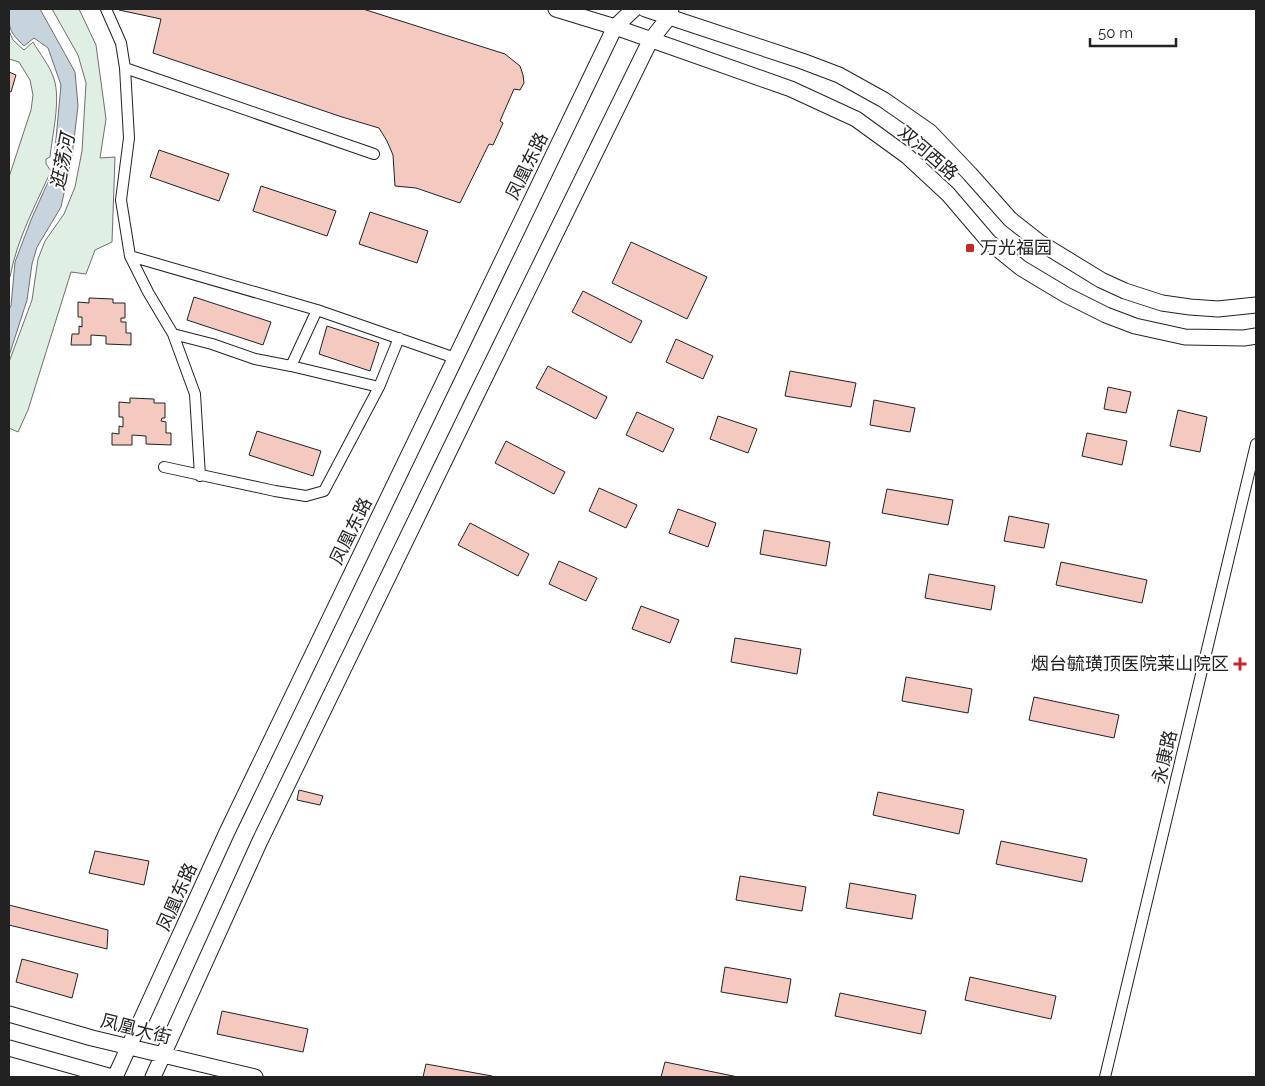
<svg xmlns="http://www.w3.org/2000/svg" width="1265" height="1086" viewBox="0 0 1265 1086" font-family="Raleway,'Noto Sans SC',sans-serif">
  <rect width="100%" height="100%" fill="#fff"/>
  <path fill="#e0efe3" stroke="#6f6f6f" d="M 52,9 L 79,9 L 96,45 L 106,119 L 100,158 L 115,157 L 112,242 L 95,250 L 86,274 L 71,272 L 28,410 L 18,432 L 9,428 L 9,362 L 32,300 L 38,259 L 45,241 L 64,214 L 75,187 L 82,151 L 86,83 L 78,55 Z
    M 9,31 L 13,40 L 24,50 L 33,42 C 40,54 50,66 54,79 C 61,100 52,136 50,157 L 46,159 L 46,164 L 51,171 C 35,206 17,239 10,277 L 9,277 L 9,177 L 31,110 L 33,95 L 30,80 L 19,62 L 9,59 Z"/>
  <path fill="#c7d3dd" stroke="#6f6f6f" d="M 9,9 L 40,9 L 75,72 L 78,106 L 72,156 L 61,207 L 37,247 L 32,264 L 27,300 L 9,356 L 9,309 L 11,306 L 15,262 L 31,220 L 53,171 L 61,85 L 48,48 L 34,38 L 24,46 C 9,31 9,30 9,9 Z"/>
  <path fill="#f3c9c0" stroke="#222" d="M 119,9 L 363,9 L 505,54 L 520,66 L 523,75 L 524,83 L 520,90 L 514,89 L 500,121 L 503,123 L 493,145 L 489,144 L 460,203 L 416,188 L 395,186 L 393,155 L 387,141 L 379,128 L 342,117 L 153,53 L 161,19 L 119,10 Z
    M 9,72 L 16,75 L 11,92 L 9,91 Z
    M 159,150 L 229,174 L 219,201 L 150,177 Z
    M 261,186 L 336,211 L 327,236 L 253,211 Z
    M 370,212 L 428,231 L 417,263 L 359,244 Z
    M 631,242 L 707,277 L 687,319 L 612,283 Z
    M 583,291 L 642,321 L 631,343 L 572,312 Z
    M 194,297 L 271,322 L 263,345 L 187,320 Z
    M 89,298 L 113,299 L 113,303 L 125,303 L 125,318 L 121,318 L 121,322 L 126,322 L 126,333 L 131,333 L 131,345 L 106,344 L 106,336 L 91,335 L 91,345 L 71,345 L 72,334 L 79,334 L 79,326 L 82,327 L 82,317 L 78,317 L 78,302 L 89,303 Z
    M 327,326 L 379,343 L 370,371 L 319,354 Z
    M 676,339 L 713,356 L 703,379 L 666,362 Z
    M 548,366 L 607,397 L 596,419 L 536,388 Z
    M 790,371 L 856,383 L 851,407 L 785,396 Z
    M 1108,387 L 1131,392 L 1126,413 L 1104,409 Z
    M 130,398 L 154,399 L 154,403 L 165,403 L 165,418 L 162,418 L 161,421 L 166,422 L 166,433 L 171,433 L 171,445 L 146,444 L 146,436 L 132,435 L 132,445 L 112,445 L 112,433 L 119,434 L 119,426 L 123,427 L 123,417 L 119,417 L 119,402 L 130,403 Z
    M 874,400 L 915,408 L 910,432 L 870,425 Z
    M 1178,410 L 1207,417 L 1200,452 L 1170,446 Z
    M 637,412 L 674,429 L 663,452 L 626,435 Z
    M 718,416 L 757,429 L 748,453 L 710,439 Z
    M 257,431 L 321,451 L 313,476 L 249,455 Z
    M 1087,433 L 1127,441 L 1122,465 L 1082,456 Z
    M 506,441 L 565,472 L 554,494 L 495,463 Z
    M 599,488 L 637,505 L 626,528 L 589,511 Z
    M 887,489 L 953,500 L 948,525 L 882,513 Z
    M 678,509 L 716,523 L 708,547 L 669,533 Z
    M 1009,516 L 1049,524 L 1044,548 L 1004,541 Z
    M 470,523 L 529,554 L 518,576 L 458,545 Z
    M 764,530 L 830,542 L 826,566 L 760,554 Z
    M 559,561 L 597,578 L 586,601 L 549,584 Z
    M 1061,562 L 1147,580 L 1142,603 L 1056,585 Z
    M 929,574 L 995,586 L 991,610 L 925,598 Z
    M 641,606 L 679,620 L 670,643 L 632,629 Z
    M 735,638 L 801,649 L 797,674 L 731,662 Z
    M 906,677 L 972,689 L 968,713 L 902,701 Z
    M 1034,697 L 1119,715 L 1114,738 L 1029,720 Z
    M 299,790 L 323,796 L 320,805 L 297,800 Z
    M 878,792 L 964,810 L 959,834 L 873,815 Z
    M 1001,841 L 1087,859 L 1082,882 L 996,864 Z
    M 95,851 L 149,861 L 144,885 L 89,873 Z
    M 740,876 L 806,887 L 802,911 L 736,900 Z
    M 850,883 L 916,895 L 912,919 L 846,908 Z
    M 9,905 L 108,930 L 107,949 L 9,925 Z
    M 22,959 L 78,974 L 72,998 L 16,982 Z
    M 725,967 L 791,979 L 787,1003 L 721,992 Z
    M 970,977 L 1056,996 L 1051,1019 L 965,1000 Z
    M 840,993 L 926,1011 L 921,1034 L 835,1016 Z
    M 222,1011 L 308,1029 L 303,1052 L 217,1034 Z
    M 665,1062 L 738,1077 L 661,1077 Z
    M 426,1064 L 492,1076 L 492,1077 L 423,1077 Z"/>
  <g fill="none" stroke-linecap="round" stroke-linejoin="round">
    <defs>
      <path id="street" d="M 106,9 L 121,43 L 125,68 L 129,138 L 121,200 L 130,256 L 317,310 L 455,358
        M 125,68 L 374,154
        M 130,256 L 148,292 L 173,334
        M 291,366 L 317,310
        M 164,467 L 275,491 L 306,496 L 324,491 L 379,387 L 399,338
        M 200,476 L 195,394 L 173,334 L 212,344 L 255,359 L 291,366 L 379,387
        M 1105,1077 L 1256,444"/>
      <path id="secondary" d="M 556,9 L 615,27 L 791,89 L 856,119 L 907,156 L 948,194 L 989,242 L 1021,268 L 1066,295 L 1106,315 L 1135,326 L 1185,337 L 1244,338 L 1256,336
        M 645,9 L 802,61 L 839,75 L 884,100 L 930,132 L 970,174 L 1010,219 L 1039,242 L 1101,280 L 1125,291 L 1162,303 L 1190,307 L 1218,309 L 1256,305
        M 9,1014 L 92,1038 L 255,1077
        M 9,1048 L 112,1077
        M 115,1077 L 227,832 L 615,27 L 634,9
        M 153,1077 L 259,843 L 471,406 L 650,41 L 669,17 L 671,9"/>
    </defs>
    <use href="#street" stroke="#222" stroke-width="12"/>
    <use href="#secondary" stroke="#222" stroke-width="17"/>
    <use href="#street" stroke="#fff" stroke-width="10"/>
    <use href="#secondary" stroke="#fff" stroke-width="15"/>
  </g>
  <g fill="#c62828" stroke="#fff" stroke-width="2">
    <rect x="965" y="243" width="10" height="10" rx="2.5"/>
    <path d="M1237.5 656.5h5v5h5v5h-5v5h-5v-5h-5v-5h5z"/>
  </g>
  <g text-anchor="middle" stroke-width="4" stroke-linejoin="round" paint-order="stroke">
    <g font-size="18" fill="#222" stroke="#fff">
      <text transform="translate(928 153) rotate(41)" y="6">双河西路</text>
      <text transform="translate(527 166) rotate(-64)" y="6">凤凰东路</text>
      <text transform="translate(351 531) rotate(-64)" y="6">凤凰东路</text>
      <text transform="translate(1165 757) rotate(-77)" y="6">永康路</text>
      <text transform="translate(177 897) rotate(-66)" y="6">凤凰东路</text>
      <text transform="translate(136 1029) rotate(14)" y="6">凤凰大街</text>
    </g>
    <g font-size="18" fill="#222" stroke="#fff" text-anchor="start">
      <text x="980" y="254">万光福园</text>
      <text x="1229" y="670" text-anchor="end">烟台毓璜顶医院莱山院区</text>
    </g>
    <g font-size="19" font-style="italic" fill="#222" stroke="#fff">
      <text transform="translate(62 162) rotate(-79)" y="7">逛荡河</text>
    </g>
  </g>
  <rect width="1265" height="1086" fill="none" stroke="#222222" stroke-width="20"/>
  <path d="M1090 38v8h86v-8" fill="none" stroke="#222222" stroke-width="2.5"/>
  <text x="1098" y="38" font-size="15" fill="#222222" stroke="#ffffff" stroke-width="4" paint-order="stroke">50 m</text>
</svg>
